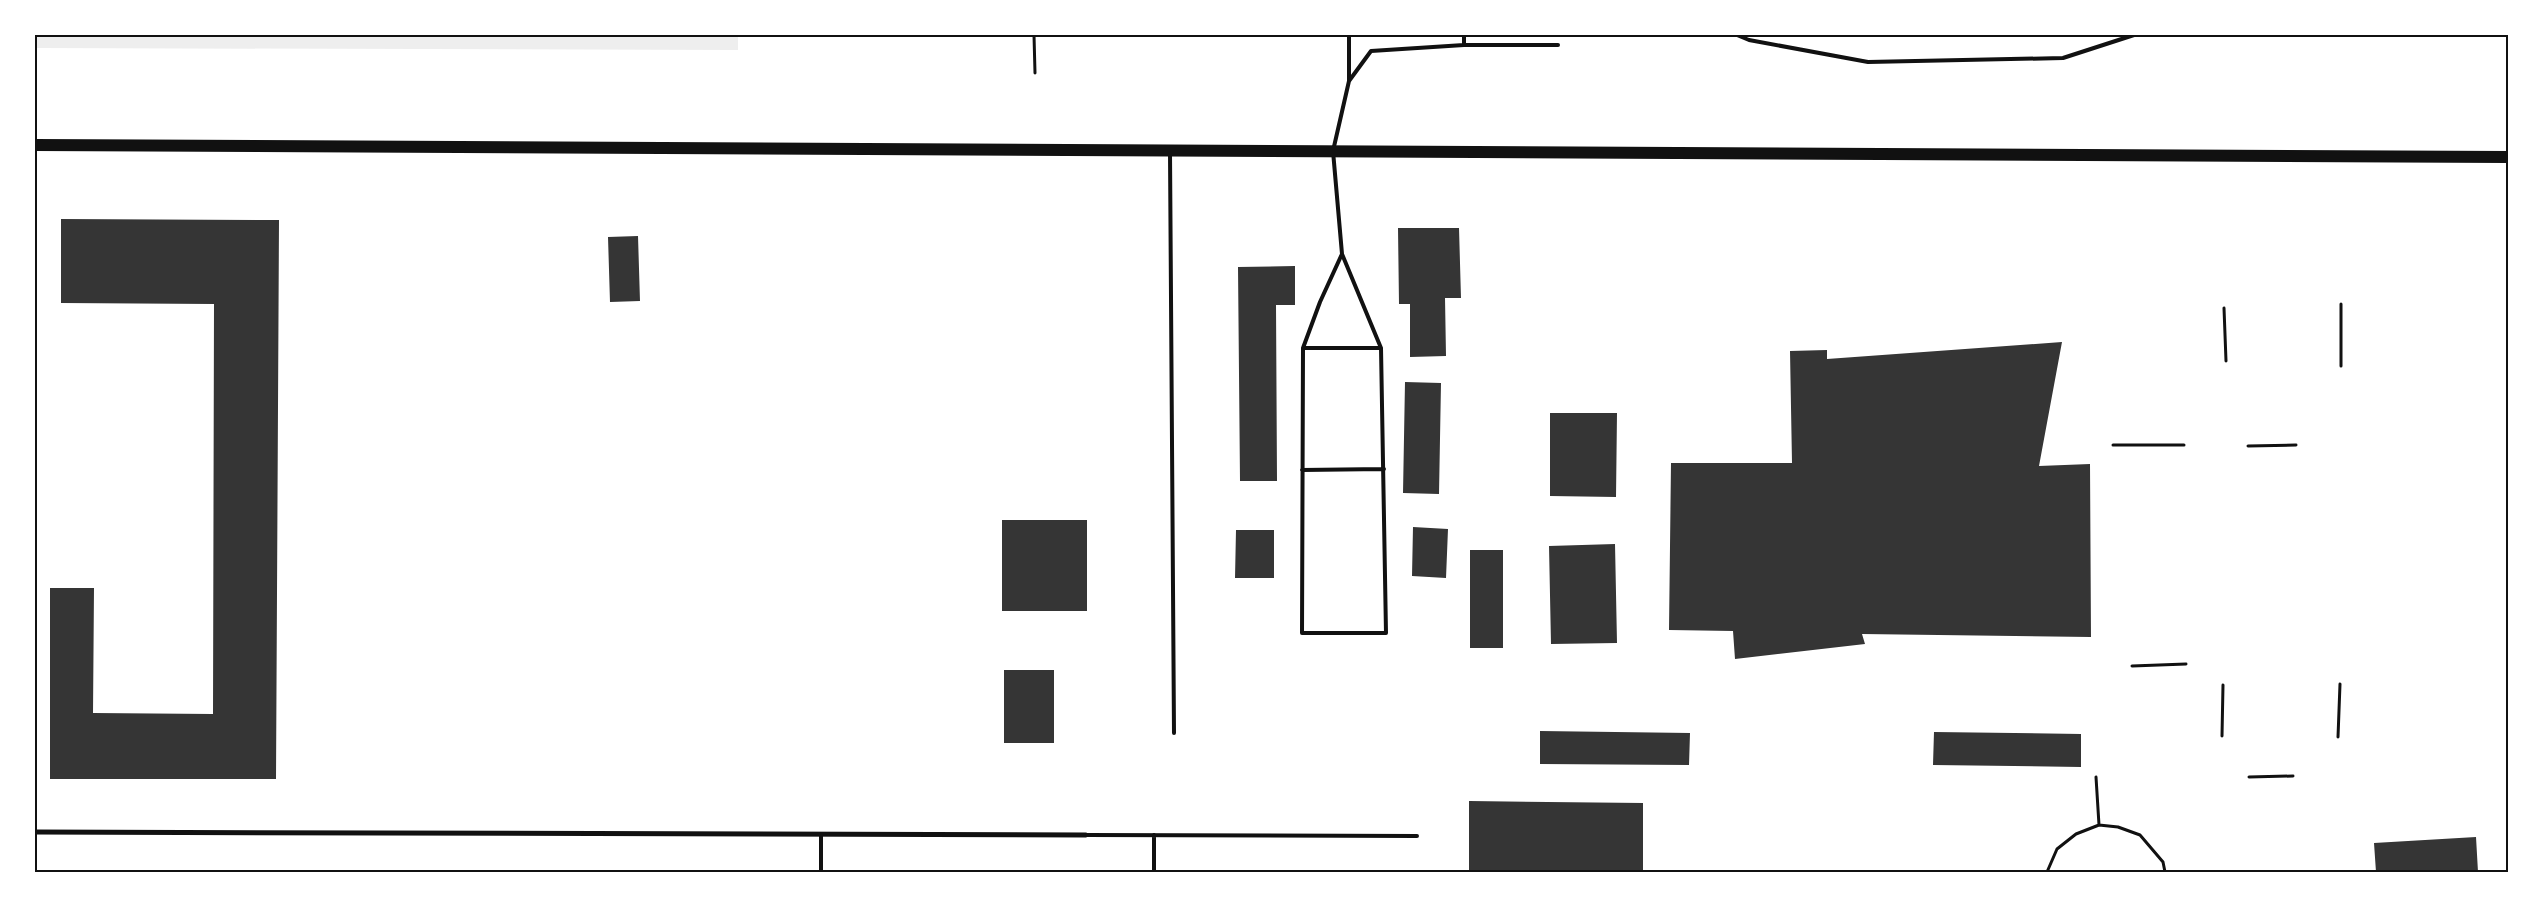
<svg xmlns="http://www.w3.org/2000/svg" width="2543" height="907" viewBox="0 0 2543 907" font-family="'Work Sans',sans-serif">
  <rect width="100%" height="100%" fill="#fff"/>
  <path fill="#eee" d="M 35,35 L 738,35 L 738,50 L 35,48 Z"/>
  <path fill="#353535" d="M 61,219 L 279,220 L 276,779 L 50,779 L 50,588 L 94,588 L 93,713 L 213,714 L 214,304 L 61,303 Z
    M 1398,228 L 1459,228 L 1461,298 L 1445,298 L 1446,356 L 1410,357 L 1410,304 L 1399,304 Z
    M 638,236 L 640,301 L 610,302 L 608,237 Z
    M 1295,266 L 1295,305 L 1276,305 L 1277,481 L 1240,481 L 1238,267 Z
    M 2062,342 L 2039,466 L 2090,464 L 2091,637 L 1862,634 L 1865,644 L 1735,659 L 1733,631 L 1669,630 L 1671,463 L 1792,463 L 1790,351 L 1827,350 L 1827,359 Z
    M 1405,382 L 1441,383 L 1439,494 L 1403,493 Z
    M 1550,413 L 1617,413 L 1616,497 L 1550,496 Z
    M 1002,520 L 1087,520 L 1087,611 L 1002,611 Z
    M 1413,527 L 1448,529 L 1446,578 L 1412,576 Z
    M 1236,530 L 1274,530 L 1274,578 L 1235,578 Z
    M 1615,544 L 1617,643 L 1551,644 L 1549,546 Z
    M 1470,550 L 1503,550 L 1503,648 L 1470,648 Z
    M 1004,670 L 1054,670 L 1054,743 L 1004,743 Z
    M 1540,731 L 1690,733 L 1689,765 L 1540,764 Z
    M 1934,732 L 2081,734 L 2081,767 L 1933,765 Z
    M 1469,801 L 1643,803 L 1643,872 L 1469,872 Z
    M 2476,837 L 2478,872 L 2376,872 L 2374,843 Z"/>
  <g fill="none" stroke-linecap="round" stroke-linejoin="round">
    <path stroke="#111" stroke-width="3" d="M 1034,35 L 1035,73
      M 2224,308 L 2226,361
      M 2341,366 L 2341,304
      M 2113,445 L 2184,445
      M 2248,446 L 2296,445
      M 2132,666 L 2186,664
      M 2222,736 L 2223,685
      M 2338,737 L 2340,684
      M 2096,777 L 2099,825
      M 2249,777 L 2293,776
      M 2047,872 L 2057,849 L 2076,834 L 2099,825 L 2118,827 L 2140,835 L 2163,862 L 2165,872"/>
    <path stroke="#111" stroke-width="4" d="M 1464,35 L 1464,45 L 1558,45
      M 1737,35 L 1749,40 L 1868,62 L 2063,58 L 2134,35
      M 1349,81 L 1349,35
      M 1170,153 L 1174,733
      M 1303,348 L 1381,348 L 1386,633 L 1302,633 L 1303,348 L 1320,302 L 1342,254
      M 1381,348 L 1342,254 L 1333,151 L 1349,81 L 1371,51 L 1464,45
      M 1302,470 L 1384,469
      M 821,834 L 821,872
      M 1086,835 L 1417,836
      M 1154,835 L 1154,872"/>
    <path stroke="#111" stroke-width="5" d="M 35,832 L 1086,835"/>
    <path stroke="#111" stroke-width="12" d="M 35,145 L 2508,157"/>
  </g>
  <rect width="2543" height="907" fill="none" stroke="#ffffff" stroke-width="72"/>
  <rect x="36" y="36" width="2471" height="835" fill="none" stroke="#111" stroke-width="2"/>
</svg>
